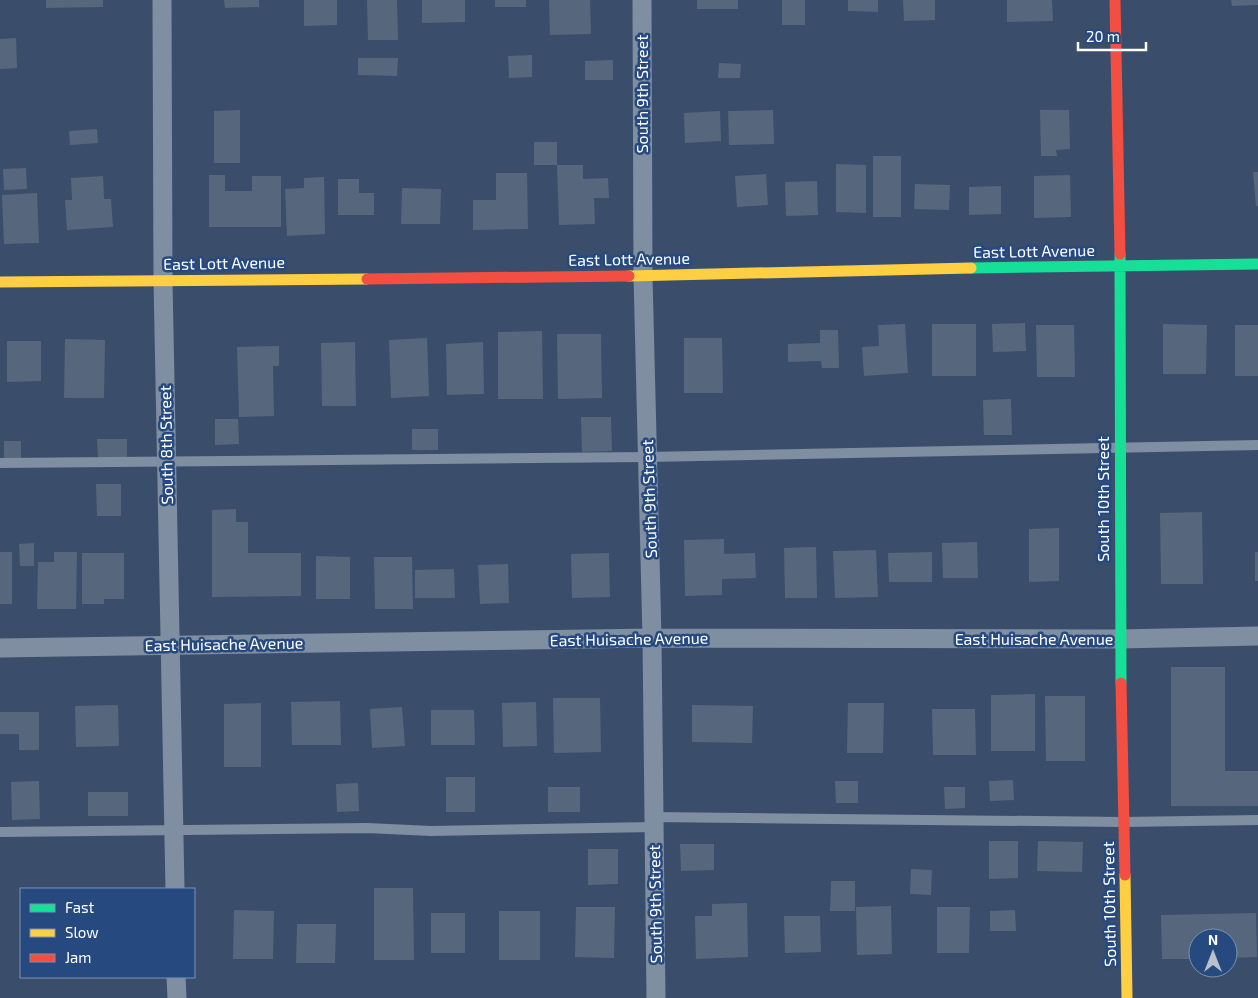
<svg xmlns="http://www.w3.org/2000/svg" width="1258" height="998" viewBox="0 0 1258 998" font-family="'Exo 2',sans-serif">
  <rect width="100%" height="100%" fill="#3a4e6b"/>
  <path fill="#56667d" d="M 46,0 L 103,0 L 103,7 L 46,8 Z
    M 224,0 L 259,0 L 259,7 L 225,8 Z
    M 304,0 L 337,0 L 337,25 L 304,26 Z
    M 367,0 L 397,0 L 398,40 L 368,40 Z
    M 422,0 L 465,0 L 465,22 L 422,23 Z
    M 495,0 L 526,0 L 526,7 L 495,7 Z
    M 549,0 L 590,0 L 591,34 L 550,35 Z
    M 697,0 L 738,0 L 738,9 L 697,9 Z
    M 782,0 L 805,0 L 805,25 L 782,25 Z
    M 848,0 L 878,0 L 878,12 L 848,11 Z
    M 903,0 L 935,0 L 935,20 L 904,21 Z
    M 1007,0 L 1052,0 L 1053,21 L 1007,22 Z
    M 1231,0 L 1258,0 L 1258,5 L 1232,6 Z
    M 16,38 L 17,68 L 0,69 L 0,39 Z
    M 532,55 L 532,77 L 509,78 L 508,56 Z
    M 358,58 L 398,58 L 397,76 L 358,75 Z
    M 613,60 L 613,80 L 585,80 L 585,61 Z
    M 719,63 L 741,64 L 740,78 L 718,78 Z
    M 240,110 L 240,163 L 214,163 L 214,111 Z
    M 773,110 L 774,144 L 729,145 L 728,111 Z
    M 1040,110 L 1069,110 L 1070,149 L 1056,150 L 1057,156 L 1041,156 Z
    M 720,111 L 721,141 L 685,143 L 684,113 Z
    M 97,129 L 98,143 L 70,145 L 69,131 Z
    M 534,142 L 557,142 L 557,165 L 534,165 Z
    M 873,156 L 901,156 L 901,217 L 873,217 Z
    M 836,164 L 866,165 L 866,213 L 836,212 Z
    M 557,165 L 583,165 L 583,179 L 608,178 L 609,198 L 594,198 L 595,224 L 559,225 Z
    M 26,168 L 27,189 L 4,190 L 3,169 Z
    M 1253,172 L 1258,172 L 1258,206 L 1256,206 Z
    M 496,173 L 527,173 L 528,229 L 473,230 L 473,200 L 496,200 Z
    M 766,174 L 768,205 L 737,207 L 735,176 Z
    M 209,175 L 225,175 L 225,191 L 252,191 L 252,176 L 281,176 L 281,227 L 209,227 Z
    M 1070,175 L 1071,217 L 1034,218 L 1034,176 Z
    M 103,176 L 104,199 L 111,199 L 113,227 L 67,230 L 65,200 L 72,200 L 71,178 Z
    M 324,177 L 325,234 L 287,236 L 285,189 L 304,188 L 304,178 Z
    M 338,179 L 359,179 L 359,193 L 374,193 L 374,215 L 338,215 Z
    M 817,181 L 818,215 L 786,216 L 785,182 Z
    M 915,184 L 950,185 L 949,210 L 914,209 Z
    M 1001,186 L 1001,214 L 969,215 L 969,187 Z
    M 402,188 L 441,189 L 440,224 L 401,224 Z
    M 37,193 L 39,243 L 4,244 L 2,195 Z
    M 1025,323 L 1026,351 L 993,352 L 992,324 Z
    M 905,324 L 908,373 L 864,376 L 862,347 L 879,346 L 878,325 Z
    M 932,324 L 976,324 L 976,376 L 932,376 Z
    M 1163,324 L 1207,325 L 1206,374 L 1163,374 Z
    M 1036,325 L 1074,325 L 1075,377 L 1037,377 Z
    M 1235,325 L 1258,325 L 1258,376 L 1235,376 Z
    M 820,330 L 838,330 L 839,368 L 822,368 L 821,361 L 788,362 L 788,344 L 820,343 Z
    M 542,331 L 543,399 L 498,399 L 498,332 Z
    M 557,334 L 601,334 L 602,398 L 558,399 Z
    M 427,338 L 429,396 L 391,398 L 389,340 Z
    M 684,338 L 722,338 L 723,393 L 684,393 Z
    M 65,339 L 105,340 L 104,398 L 64,398 Z
    M 7,341 L 41,341 L 41,381 L 7,382 Z
    M 355,342 L 356,406 L 322,406 L 321,343 Z
    M 483,342 L 484,394 L 447,395 L 446,344 Z
    M 279,346 L 279,366 L 273,366 L 274,416 L 239,417 L 237,347 Z
    M 1011,399 L 1012,435 L 984,435 L 983,400 Z
    M 581,417 L 611,417 L 612,451 L 582,452 Z
    M 215,419 L 238,419 L 239,444 L 215,445 Z
    M 412,429 L 438,429 L 438,450 L 412,450 Z
    M 97,439 L 127,439 L 127,457 L 98,458 Z
    M 4,441 L 21,441 L 21,461 L 4,461 Z
    M 96,484 L 121,484 L 121,516 L 97,516 Z
    M 236,509 L 236,522 L 248,522 L 248,553 L 301,553 L 301,596 L 212,597 L 212,510 Z
    M 1202,512 L 1203,584 L 1161,584 L 1160,513 Z
    M 1059,528 L 1059,581 L 1029,582 L 1029,529 Z
    M 724,539 L 724,554 L 755,553 L 756,578 L 722,579 L 722,595 L 685,596 L 684,540 Z
    M 977,542 L 978,578 L 943,578 L 942,543 Z
    M 34,543 L 34,566 L 20,566 L 19,544 Z
    M 816,547 L 817,598 L 785,598 L 784,548 Z
    M 876,550 L 878,597 L 835,598 L 833,551 Z
    M 0,552 L 12,552 L 12,604 L 0,604 Z
    M 54,552 L 77,552 L 76,609 L 37,609 L 38,562 L 54,562 Z
    M 932,552 L 932,582 L 889,582 L 888,553 Z
    M 1255,552 L 1258,552 L 1258,581 L 1255,581 Z
    M 82,553 L 124,553 L 124,599 L 104,599 L 104,604 L 82,604 Z
    M 609,553 L 610,597 L 572,598 L 571,554 Z
    M 316,556 L 350,557 L 350,599 L 316,599 Z
    M 374,557 L 412,557 L 413,609 L 375,609 Z
    M 508,564 L 509,603 L 480,604 L 478,565 Z
    M 454,569 L 455,598 L 415,598 L 415,570 Z
    M 1171,667 L 1225,667 L 1225,771 L 1258,771 L 1258,806 L 1171,806 Z
    M 1035,694 L 1035,751 L 991,751 L 991,695 Z
    M 1045,696 L 1085,696 L 1085,761 L 1046,761 Z
    M 553,698 L 600,698 L 601,752 L 554,753 Z
    M 340,701 L 341,745 L 292,745 L 291,702 Z
    M 536,702 L 537,746 L 503,747 L 502,703 Z
    M 261,703 L 261,767 L 224,767 L 224,704 Z
    M 848,703 L 884,703 L 883,753 L 847,753 Z
    M 118,705 L 119,746 L 76,747 L 75,706 Z
    M 692,705 L 753,706 L 752,743 L 692,742 Z
    M 402,707 L 405,746 L 372,748 L 370,709 Z
    M 932,709 L 975,709 L 976,755 L 933,755 Z
    M 431,710 L 474,710 L 475,745 L 431,745 Z
    M 0,712 L 39,712 L 39,750 L 19,750 L 19,734 L 0,734 Z
    M 446,777 L 475,777 L 475,812 L 446,812 Z
    M 1013,780 L 1014,800 L 990,801 L 989,781 Z
    M 39,781 L 40,819 L 12,820 L 11,782 Z
    M 835,781 L 858,781 L 858,803 L 836,803 Z
    M 358,783 L 359,811 L 337,812 L 336,784 Z
    M 548,787 L 580,787 L 580,812 L 548,812 Z
    M 944,787 L 965,787 L 965,808 L 945,809 Z
    M 88,792 L 128,792 L 128,816 L 88,816 Z
    M 989,841 L 1018,841 L 1018,878 L 989,879 Z
    M 1038,841 L 1083,842 L 1082,872 L 1037,871 Z
    M 680,844 L 714,844 L 714,870 L 681,871 Z
    M 588,849 L 618,849 L 618,884 L 588,885 Z
    M 911,869 L 932,870 L 931,895 L 910,894 Z
    M 831,881 L 855,881 L 855,911 L 830,911 Z
    M 374,888 L 413,888 L 414,960 L 374,960 Z
    M 747,903 L 748,957 L 696,959 L 695,916 L 712,916 L 712,904 Z
    M 891,906 L 892,954 L 857,955 L 856,907 Z
    M 576,907 L 615,907 L 614,958 L 575,957 Z
    M 937,907 L 970,907 L 969,953 L 937,953 Z
    M 234,910 L 274,911 L 273,959 L 233,959 Z
    M 1015,910 L 1016,931 L 990,931 L 990,911 Z
    M 499,911 L 540,911 L 540,960 L 499,960 Z
    M 431,913 L 465,913 L 465,953 L 431,953 Z
    M 1256,913 L 1257,957 L 1228,958 L 1228,938 L 1198,938 L 1198,959 L 1162,959 L 1161,915 Z
    M 784,916 L 820,916 L 821,952 L 785,953 Z
    M 297,924 L 336,924 L 335,963 L 296,963 Z"/>
  <g fill="none" stroke-linecap="round" stroke-linejoin="round">
    <path stroke="#808ea1" stroke-width="10" d="M 0,463 L 647,457 L 1258,445
      M 654,817 L 1123,822 L 1258,820
      M 0,832 L 367,828 L 431,831 L 654,827"/>
    <path stroke="#808ea1" stroke-width="19" d="M 162,0 L 163,280 L 175,889
      M 642,0 L 643,276 L 652,638 L 656,998
      M 0,648 L 652,638 L 1120,639 L 1258,636
      M 176,977 L 177,998"/>
    <path stroke="#16e098" stroke-width="11" d="M 1120,254 L 1121,683
      M 971,268 L 1258,264"/>
    <path stroke="#ffcf43" stroke-width="11" d="M 629,276 L 971,268
      M 0,282 L 367,279
      M 1125,875 L 1127,998"/>
    <path stroke="#f24e42" stroke-width="11" d="M 1115,0 L 1120,254
      M 367,279 L 629,276
      M 1121,683 L 1125,875"/>
  </g>
  <g text-anchor="middle" stroke-width="5" stroke-linejoin="round" paint-order="stroke">
    <g font-size="16" fill="#fff" stroke="#264a7f">
      <text transform="translate(642 94) rotate(-90)" y="6">South 9th Street</text>
      <text transform="translate(1034 251) rotate(-1)" y="6">East Lott Avenue</text>
      <text transform="translate(629 259) rotate(-1)" y="6">East Lott Avenue</text>
      <text transform="translate(224 263) rotate(-1)" y="6">East Lott Avenue</text>
      <text transform="translate(166 445) rotate(-91)" y="6">South 8th Street</text>
      <text transform="translate(649 499) rotate(-92)" y="6">South 9th Street</text>
      <text transform="translate(1103 499) rotate(-90)" y="6">South 10th Street</text>
      <text transform="translate(629 639) rotate(-1)" y="6">East Huisache Avenue</text>
      <text x="1034" y="645">East Huisache Avenue</text>
      <text transform="translate(224 644) rotate(-1)" y="6">East Huisache Avenue</text>
      <text transform="translate(655 904) rotate(-91)" y="6">South 9th Street</text>
      <text transform="translate(1109 904) rotate(-91)" y="6">South 10th Street</text>
    </g>
  </g>
  <rect x="20" y="888" width="175" height="90" fill="#264a7f" stroke="#7d92b2"/>
  <rect x="30" y="904" width="25" height="8" fill="#16e098" stroke="#7d92b2"/>
  <text x="65" y="913" font-size="15" fill="#ffffff">Fast</text>
  <rect x="30" y="929" width="25" height="8" fill="#ffcf43" stroke="#7d92b2"/>
  <text x="65" y="938" font-size="15" fill="#ffffff">Slow</text>
  <rect x="30" y="954" width="25" height="8" fill="#f24e42" stroke="#7d92b2"/>
  <text x="65" y="963" font-size="15" fill="#ffffff">Jam</text>
  <g transform="translate(1213 953)"><circle r="24" fill="#264a7f" stroke="#7d92b2"/>
  <path d="M0-4L9 19L0 12L-9 19Z" fill="#bac1cb"/>
  <text y="-8" font-size="14" font-weight="bold" text-anchor="middle" fill="#ffffff">N</text>
  </g>
  <path d="M1078 42v8h68v-8" fill="none" stroke="#ffffff" stroke-width="2.5"/>
  <text x="1086" y="42" font-size="15" fill="#ffffff" stroke="#264a7f" stroke-width="4" paint-order="stroke">20 m</text>
</svg>
